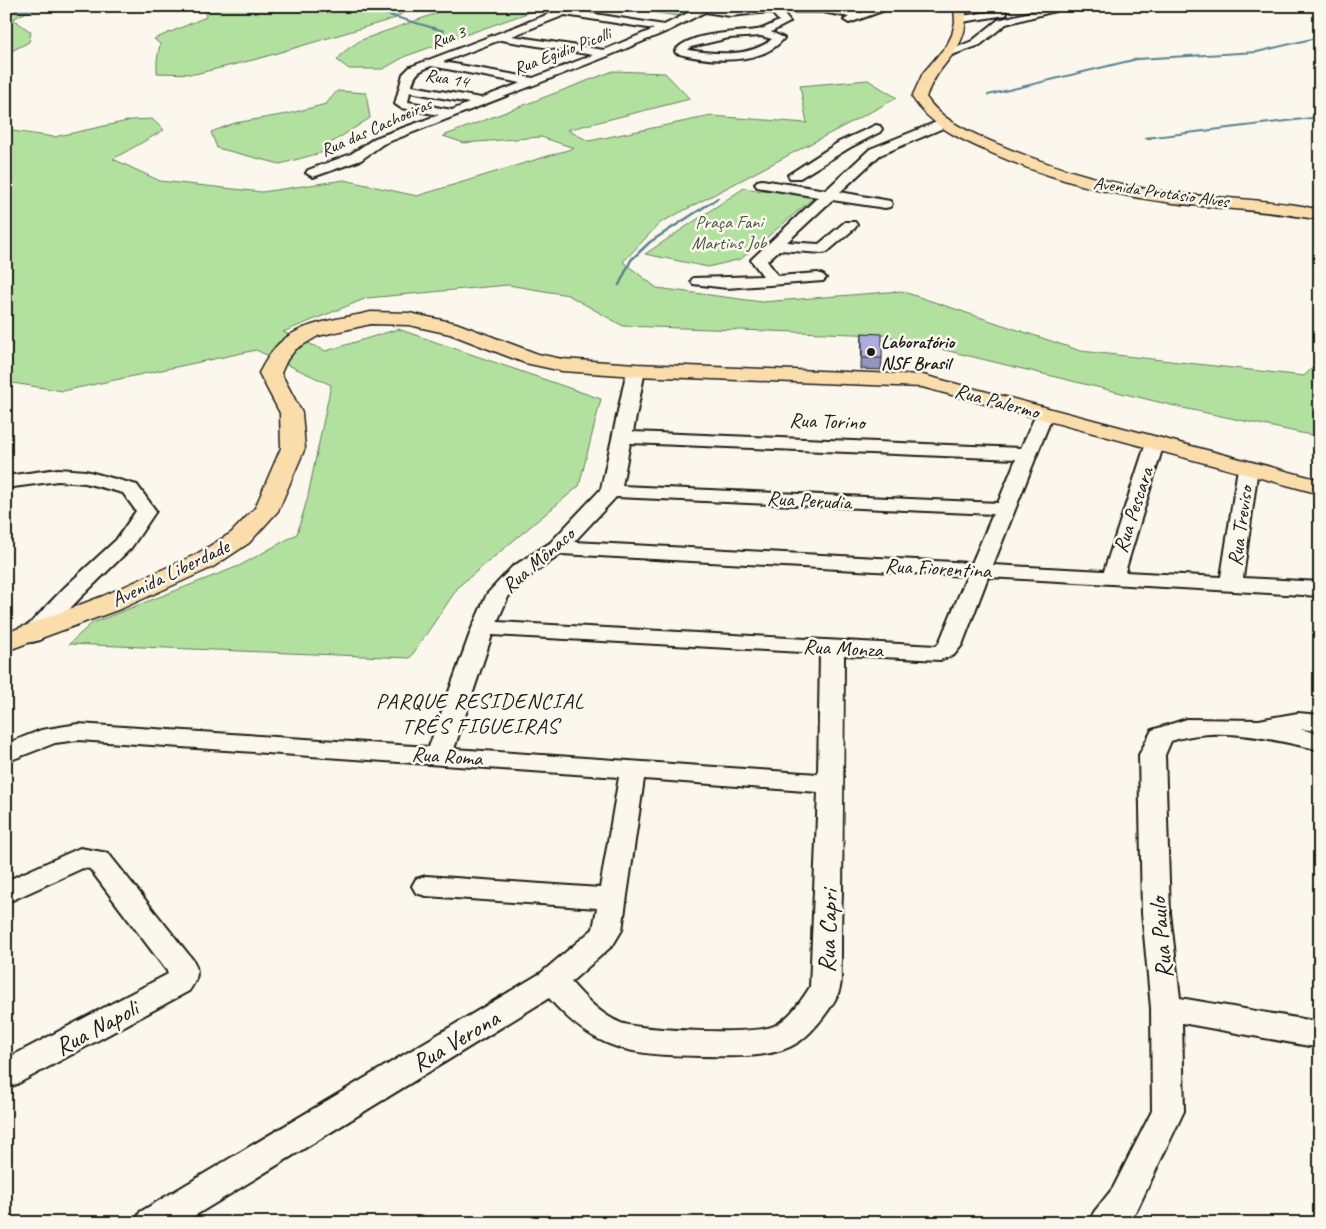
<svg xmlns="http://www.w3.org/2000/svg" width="1326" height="1229" viewBox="0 0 1326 1229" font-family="Caveat,sans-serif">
  <rect width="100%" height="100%" fill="#fbf7ec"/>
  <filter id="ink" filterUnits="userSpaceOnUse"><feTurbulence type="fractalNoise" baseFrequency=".02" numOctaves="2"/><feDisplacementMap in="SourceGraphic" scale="10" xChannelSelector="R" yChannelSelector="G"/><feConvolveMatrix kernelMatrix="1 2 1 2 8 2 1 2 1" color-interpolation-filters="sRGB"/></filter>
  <g filter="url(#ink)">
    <path fill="#b1e09f" stroke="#667e5e" d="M 6,6 L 73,6 L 30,10 L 13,19 L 31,32 L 29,42 L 6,54 Z
      M 204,6 L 412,6 L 396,18 L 257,59 L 195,74 L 157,73 L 157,60 L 160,44 L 154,39 L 206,17 Z
      M 433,6 L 547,6 L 406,56 L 383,69 L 349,69 L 337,60 L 345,51 L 361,40 L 437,13 Z
      M 613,6 L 672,6 L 696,10 L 684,17 Z
      M 613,71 L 665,73 L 690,99 L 567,130 L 589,141 L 711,116 L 807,123 L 800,86 L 868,80 L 897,98 L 660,223 L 623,262 L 657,288 L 762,302 L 901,291 L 1081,351 L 1304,376 L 1320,360 L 1320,437 L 1183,408 L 883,335 L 623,326 L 568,295 L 508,285 L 367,298 L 283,332 L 326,351 L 398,329 L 601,399 L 579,486 L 459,586 L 410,658 L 69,644 L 92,623 L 239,566 L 297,534 L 307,500 L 331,385 L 256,350 L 63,391 L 6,382 L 6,130 L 54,137 L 132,120 L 152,119 L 164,130 L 113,159 L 160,181 L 262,192 L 344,180 L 417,196 L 574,148 L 541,137 L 464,143 L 443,136 Z
      M 337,91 L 366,93 L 370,118 L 331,143 L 324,152 L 280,164 L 217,148 L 211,132 L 235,123 L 287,114 L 326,104 Z
      M 744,188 L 762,191 L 776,189 L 817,195 L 741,259 L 708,267 L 645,254 Z"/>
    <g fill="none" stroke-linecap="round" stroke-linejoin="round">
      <path stroke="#568290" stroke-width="2" d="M 330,6 L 368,9 L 444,31
        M 6,10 L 63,9 L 92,6
        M 988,95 L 1137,59 L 1257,52 L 1320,37
        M 1146,138 L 1320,117"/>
      <path stroke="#568290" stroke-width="2.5" d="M 1146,138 L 1150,138
        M 619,285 L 631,260 L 650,242 L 718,198"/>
      <defs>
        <path id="minor" d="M 570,6 L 585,6 L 576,11 L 664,25 L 702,6 L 715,6 L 714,8 L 730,10 L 766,6 L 824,6 L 861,13 L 880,6 L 896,6 L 849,23 L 844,20 L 849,17 L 823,12 L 782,12 L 790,22 L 771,32 L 784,38 C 763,66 707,62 676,53 L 675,51 C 690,32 734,33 757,30 C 764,29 772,24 779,21 L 771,12 L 730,16 L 705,12 L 670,30 L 608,56 L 383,144 L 361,160 L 313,177 L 306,173 L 308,170 L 351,154 L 375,138 L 439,115 L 401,108 L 395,104 L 403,74 L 410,67 ZM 565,15 L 654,29 L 604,50 L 512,36 ZM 761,36 L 772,39 C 750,58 715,54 688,50 L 691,47 L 729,38 ZM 500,40 L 501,40 L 593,55 L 533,78 L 443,62 ZM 431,66 L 521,83 L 481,98 L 412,86 C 415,73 419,71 431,66 ZM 410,92 L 469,103 L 452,110 L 408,102 Z
          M 1055,6 L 1074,6 L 1006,24 L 980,45 L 949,56 L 944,53 L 972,41 L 998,20 Z
          M 1002,10 L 1007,13 L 1006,15 L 962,22 L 957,19 L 962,16 Z
          M 944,119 L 950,123 L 948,126 L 880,155 L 840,192 L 890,201 L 892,204 L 890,207 L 885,208 L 832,200 L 787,242 L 819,244 L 845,222 L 855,222 L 857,225 L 855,228 L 827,252 L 822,253 L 779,250 L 767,261 L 778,276 L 818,273 L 823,275 L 826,278 L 823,281 L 727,288 L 693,284 L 691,281 L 693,278 L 763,276 L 751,260 L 754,257 L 818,197 L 757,187 L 755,184 L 757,181 L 762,180 L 826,190 L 870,149 Z
          M 876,125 L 880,126 L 882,129 L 880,132 L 849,148 L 800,178 L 790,178 L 788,175 L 839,142 Z
          M 636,365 L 642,366 L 645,370 L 633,432 L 1021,448 L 1038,410 L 1044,408 L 1050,410 L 1053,414 L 993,565 L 1104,571 L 1146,443 L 1148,439 L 1155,437 L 1162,439 L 1164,443 L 1125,572 L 1221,577 L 1238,468 L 1241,464 L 1248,462 L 1255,464 L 1258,468 L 1243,578 L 1320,582 L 1320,596 L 988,577 L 962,645 L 954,655 L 940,660 L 844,655 C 844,734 843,813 842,893 C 841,915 841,938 841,961 C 840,969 842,979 840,987 C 837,1003 813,1032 800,1041 C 773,1060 732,1056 701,1056 C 632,1055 596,1052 549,998 L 183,1223 L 135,1223 L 140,1212 L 541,973 L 593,929 L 597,908 L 426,896 L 416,893 L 412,886 L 416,879 L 426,876 L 600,888 L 619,777 L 78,740 L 55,743 L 6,762 L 6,744 L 41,730 L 78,724 L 429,747 L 472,628 L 487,594 L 512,567 L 550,543 L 601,489 L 627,370 L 630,366 ZM 630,443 L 1016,459 L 998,503 L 622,486 ZM 616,497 L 993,514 L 972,563 L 574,542 ZM 561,554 L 967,576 L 939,643 L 936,646 L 497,622 L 508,597 L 528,577 ZM 492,635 L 820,653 L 818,774 L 454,749 ZM 644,779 L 818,792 L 810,987 C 801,1001 790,1018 774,1026 C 755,1035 642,1031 621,1023 C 601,1015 585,998 571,982 L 613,945 L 622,930 Z
          M 58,469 L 86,471 L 137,485 L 156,511 L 131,548 L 80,598 L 40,640 L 32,642 L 24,640 L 21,635 L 24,630 L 64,588 L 116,540 L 136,511 L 123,493 L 85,483 L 58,481 L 6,488 L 6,476 Z
          M 1298,713 L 1320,715 L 1320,731 L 1300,729 L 1320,734 L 1320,750 C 1272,739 1219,725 1171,741 L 1165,755 L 1170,913 L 1180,998 L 1320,1022 L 1320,1048 L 1182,1023 L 1184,1111 L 1137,1210 L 1127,1223 L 1089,1223 L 1094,1212 L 1113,1188 L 1152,1111 L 1151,1008 L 1142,913 L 1139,755 L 1152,730 L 1187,719 L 1259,720 Z
          M 80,848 L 108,853 L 193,960 C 200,973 197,979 189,991 L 17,1084 L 6,1088 L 6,1059 L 168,974 L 167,971 L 90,869 L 83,868 L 6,903 L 6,881 Z"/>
        <path id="major" d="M 954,6 L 966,6 C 969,55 940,57 926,97 C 942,121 970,132 995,143 C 1052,168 1111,185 1173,193 C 1216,198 1259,199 1302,206 L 1320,210 L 1320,220 C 1271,210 1222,209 1173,203 C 1109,195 1046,178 987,151 C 958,138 930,125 912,97 L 923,73 L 947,45 L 952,35 L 955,22 Z
          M 371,312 L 409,313 L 456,323 L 538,354 L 562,359 L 636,364 L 923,375 L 1320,480 L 1320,494 L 922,387 L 636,376 L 562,371 L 525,363 L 450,334 L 409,325 L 371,324 L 318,336 L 296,349 L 287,360 L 281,373 L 302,413 L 305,448 L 278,511 L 249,543 L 213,567 L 123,608 L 6,651 L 6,633 L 103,596 L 195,555 L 231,533 L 255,508 L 281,448 L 280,413 L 259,373 C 265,362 272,349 282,341 C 305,321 342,319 371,312 Z"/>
      </defs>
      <use href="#minor" stroke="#1c1c1c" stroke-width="4"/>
      <use href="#major" stroke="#1c1c1c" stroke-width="3"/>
      <use href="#minor" fill="#fbf7ec" fill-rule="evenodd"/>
      <use href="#major" fill="#fbddab" fill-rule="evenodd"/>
    </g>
    <path fill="#9495bf" stroke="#1c1c1c" d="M 862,333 L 882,358 L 881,370 L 861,369 Z"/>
    <path fill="#acadde" stroke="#1c1c1c" d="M 862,333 L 882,334 L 882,358 L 862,358 Z"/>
  </g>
  <circle fill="#1c1c1c" stroke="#fbf7ec" stroke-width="2" cx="871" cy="352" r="5"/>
  <g text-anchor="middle" stroke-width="5" stroke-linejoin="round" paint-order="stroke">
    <g font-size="18" fill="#1c1c1c" stroke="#fbf7ec">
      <text transform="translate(448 37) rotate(-20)" y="6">Rua 3</text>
      <text transform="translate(562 51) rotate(-21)" y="6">Rua Egidio Picolli</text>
      <text transform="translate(447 78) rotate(10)" y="6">Rua 14</text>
      <text transform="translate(376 127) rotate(-24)" y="6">Rua das Cachoeiras</text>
      <text transform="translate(1161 192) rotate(8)" y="6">Avenida Protásio Alves</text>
    </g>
    <g font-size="18" fill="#495743" stroke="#fbf7ec">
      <text x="729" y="228">Praça Fani<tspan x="729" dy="21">Martins Job</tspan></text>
    </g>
    <g font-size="18" font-weight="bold" fill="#1c1c1c" stroke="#fbf7ec" text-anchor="start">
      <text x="881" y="348">Laboratório<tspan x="881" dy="21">NSF Brasil</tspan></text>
    </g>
    <g font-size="21" fill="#1c1c1c" stroke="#fbf7ec">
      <text transform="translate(997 401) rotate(15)" y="7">Rua Palermo</text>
      <text transform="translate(827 421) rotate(2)" y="7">Rua Torino</text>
      <text transform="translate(809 500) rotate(3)" y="7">Rua Perudia</text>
      <text transform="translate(1133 510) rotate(-72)" y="7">Rua Pescara</text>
      <text transform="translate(1240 526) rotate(-82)" y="7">Rua Treviso</text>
      <text transform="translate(538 560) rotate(-41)" y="7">Rua Mônaco</text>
      <text transform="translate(938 568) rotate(3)" y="7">Rua Fiorentina</text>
      <text transform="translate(170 573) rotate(-26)" y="7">Avenida Liberdade</text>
      <text transform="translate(843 648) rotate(3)" y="7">Rua Monza</text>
      <text transform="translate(447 756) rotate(4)" y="7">Rua Roma</text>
    </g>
    <g font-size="22" letter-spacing="1" fill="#1c1c1c" stroke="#fbf7ec">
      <text x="480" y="708">PARQUE RESIDENCIAL<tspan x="480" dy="25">TRÊS FIGUEIRAS</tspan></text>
    </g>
    <g font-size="25" fill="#1c1c1c" stroke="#fbf7ec">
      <text transform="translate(827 931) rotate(-88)" y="9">Rua Capri</text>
      <text transform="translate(1160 938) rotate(-95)" y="9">Rua Paulo</text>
      <text transform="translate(96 1027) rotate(-28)" y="9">Rua Napoli</text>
      <text transform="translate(455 1040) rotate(-31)" y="9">Rua Verona</text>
    </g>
  </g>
  <rect width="1326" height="1229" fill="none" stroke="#fbf7ec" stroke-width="25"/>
  <rect x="12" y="12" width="1301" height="1204" fill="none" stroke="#1c1c1c" stroke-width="2" filter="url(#ink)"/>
</svg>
